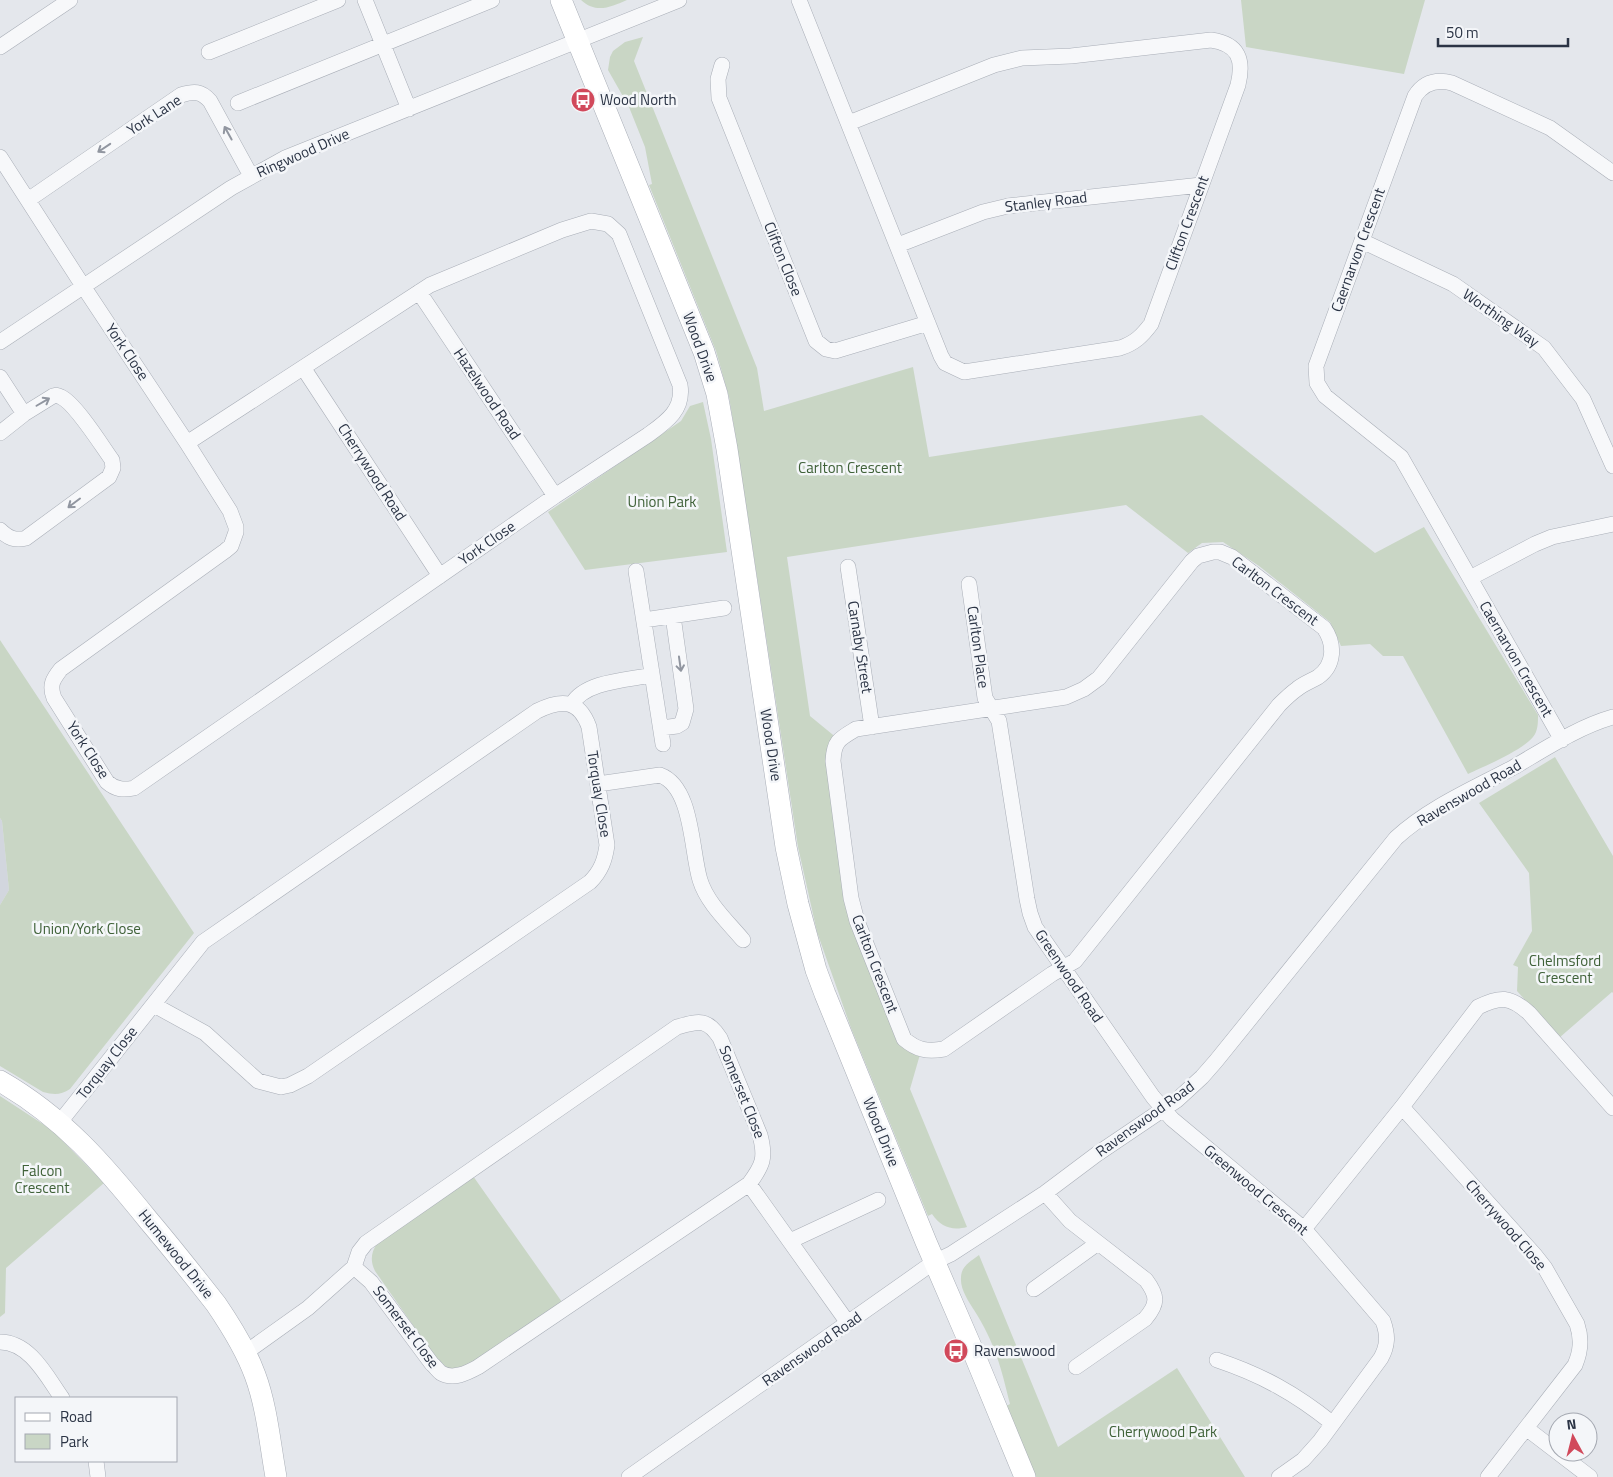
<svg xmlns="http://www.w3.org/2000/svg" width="1613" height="1477" viewBox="0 0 1613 1477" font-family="'Titillium Web',sans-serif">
  <rect width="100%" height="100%" fill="#e4e7ec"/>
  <path fill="#d2d6de" d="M 0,818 L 2,821 L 9,890 L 0,905 Z"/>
  <path fill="#c9d6c5" d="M 581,0 L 627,0 C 611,7 596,14 581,0 Z
    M 1241,0 L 1425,0 L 1404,74 L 1246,47 Z
    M 643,37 L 634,61 L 757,368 L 764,411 L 913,367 L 929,457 L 1202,415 L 1375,553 L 1424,527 L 1538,715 C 1538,723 1538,731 1533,737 C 1521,751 1485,766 1468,774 L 1403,656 L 1383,656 L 1370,644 L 1341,646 L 1330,622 L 1259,566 L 1223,542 L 1202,543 L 1188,553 L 1126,505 L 787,557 L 810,716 L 838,739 L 850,898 L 902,1040 L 921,1051 L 910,1089 L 967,1227 C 952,1231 941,1227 932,1214 L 928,1216 L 851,1028 L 817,932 L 798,847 L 736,439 L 729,397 L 716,351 L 649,185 L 652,184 L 645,147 L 629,107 L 608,70 L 610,57 L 613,51 L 625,42 Z
    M 703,402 L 711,439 L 727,552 L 585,570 L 548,512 L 681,421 L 690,406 Z
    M 0,640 L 194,933 L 70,1089 C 61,1095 54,1095 43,1092 L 0,1066 L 0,905 L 9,890 L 2,821 L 0,818 Z
    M 1555,757 L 1613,856 L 1613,993 L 1612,992 L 1559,1038 L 1517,991 L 1518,967 L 1513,965 L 1532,931 L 1529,873 L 1479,803 Z
    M 0,1096 L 52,1130 L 104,1183 L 6,1268 L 5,1313 L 0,1317 Z
    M 473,1176 L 562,1302 L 473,1365 L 454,1369 L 448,1368 L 438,1361 L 375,1271 C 370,1261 371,1253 377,1243 Z
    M 979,1255 L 1058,1447 L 1177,1368 L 1245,1477 L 1035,1477 L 1006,1406 L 1010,1404 C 1001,1367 995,1343 974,1310 C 969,1302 960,1289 961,1278 C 961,1266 970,1262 979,1255 Z"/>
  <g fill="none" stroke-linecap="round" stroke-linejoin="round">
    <defs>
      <path id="street" d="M 365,0 L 409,109
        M 799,0 L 941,356 L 945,363 L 964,372 L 1120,348 C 1135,343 1142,336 1151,324 L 1238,85 C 1244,60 1239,44 1211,40 L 1071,56 L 1022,58 L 994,65 L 849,123
        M 0,47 L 70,0
        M 209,52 L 338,0
        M 722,65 L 718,79 L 719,98 L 816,341 L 826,349 L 835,351 L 928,323
        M 238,103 L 492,0
        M 0,157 L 83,286 L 187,443 L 230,511 L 236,527 L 236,532 L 231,546 L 225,551 L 61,669 C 53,679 49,685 54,698 L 107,782 C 116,790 124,790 134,788 L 555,496 L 648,435 C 666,422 684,410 680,385 L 619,234 L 608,224 L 591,221 L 562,230 L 430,285 L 187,443
        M 28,200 L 181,95 C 194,91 201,91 210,101 L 251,176
        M 1362,241 L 1453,284 L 1544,348 L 1583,399 L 1613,466
        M 898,245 L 983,212 L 1008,206 L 1201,185
        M 419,292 L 555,496
        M 0,342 L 231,188 L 285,158 L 679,0
        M 304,369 L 440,576
        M 0,377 L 24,414 L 53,396 C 57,395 57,395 61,397 C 75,403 102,446 112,460 L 113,468 L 109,477 L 26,538 C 15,541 8,538 0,530
        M 0,433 L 24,414
        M 1213,552 L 1220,552 L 1232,557 L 1324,628 C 1335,644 1335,665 1318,677 C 1311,681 1303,684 1297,689 C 1290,694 1285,699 1279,705 L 1075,961 L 1052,974 L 944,1049 C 927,1052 917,1050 904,1039 L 857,921 L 851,898 L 833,761 C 834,741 839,739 856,729 L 1066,697 L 1084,689 L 1099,678 L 1192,561 L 1198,556 Z
        M 848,567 L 872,727
        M 636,571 L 663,744
        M 1470,578 L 1535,544 L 1552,537 L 1613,524
        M 969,584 L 985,698 L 999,721 L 1027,899 L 1030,913 L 1035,927 L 1153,1097 L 1172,1119 L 1304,1229 L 1383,1321 C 1388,1335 1388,1345 1381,1358 L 1320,1441 L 1303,1460 L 1279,1477
        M 644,620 L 724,608
        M 572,704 C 585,681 628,680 652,675
        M 661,728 L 677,726 L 682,723 L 686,709 L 673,616
        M 1562,740 L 1401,457 L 1325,396 L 1317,383 L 1316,366 L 1415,96 C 1424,82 1437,79 1452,83 L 1550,128 L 1613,173
        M 598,784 L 660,775 C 693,787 691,851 700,880 C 707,903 728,922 743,940
        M 1402,1107 L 1534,1254 L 1545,1268 L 1577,1324 C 1582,1339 1581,1351 1575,1365 L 1488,1477
        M 60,1122 L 203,942 L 537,711 C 561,699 579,699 589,727 L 607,845 C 605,860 601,871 590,882 L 308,1076 L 290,1085 L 281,1087 L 258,1081 L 205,1033 L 154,1005
        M 749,1184 L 848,1323
        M 1045,1193 L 1070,1221 L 1146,1280 C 1158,1296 1158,1304 1145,1319 L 1076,1367
        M 1304,1229 L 1402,1107 L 1478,1007 C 1500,996 1510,996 1529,1013 L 1613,1108
        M 790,1241 L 878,1200
        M 1034,1289 L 1098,1243
        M 0,1342 C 30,1342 47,1377 62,1398
        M 245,1353 L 308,1308 L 354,1267 L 359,1252 L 366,1243 L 677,1027 C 699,1021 707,1018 720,1038 L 760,1135 C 766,1158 763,1165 749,1184 L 478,1367 C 467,1373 453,1380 441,1373 C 438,1371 435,1366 432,1364 L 371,1282 L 354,1267
        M 1217,1360 C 1262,1375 1296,1394 1332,1423
        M 1526,1428 L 1590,1477
        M 96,1461 L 98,1477
        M 629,1477 L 934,1262 L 951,1254 L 1045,1193 L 1097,1154 L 1177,1100 L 1202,1077 L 1216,1061 L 1396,838 C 1430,807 1473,789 1514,767 C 1545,749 1578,727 1613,717"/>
      <path id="secondary" d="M 561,0 L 704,352 L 717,394 L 727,449 L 786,847 L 798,904 L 816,970 L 825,994 L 926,1242 L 970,1344 L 1025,1477
        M 0,1081 C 63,1117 104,1165 149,1221 C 172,1248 194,1276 216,1304 C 231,1326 246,1350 255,1375 C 267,1407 270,1444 276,1477"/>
    </defs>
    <use href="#street" stroke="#a9aeb7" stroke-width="16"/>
    <use href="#secondary" stroke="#a9aeb7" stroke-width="22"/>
    <use href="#street" stroke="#f7f8fa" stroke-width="15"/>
    <use href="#secondary" stroke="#fff" stroke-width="21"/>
  </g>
  <defs><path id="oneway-shaft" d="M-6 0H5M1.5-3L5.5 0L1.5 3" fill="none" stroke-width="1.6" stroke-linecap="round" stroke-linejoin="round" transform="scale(1.25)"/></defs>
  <g stroke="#9196a0">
    <use href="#oneway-shaft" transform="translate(228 133) rotate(-119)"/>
    <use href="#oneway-shaft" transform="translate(104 148) rotate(146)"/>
    <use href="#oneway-shaft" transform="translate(43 402) rotate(-30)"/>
    <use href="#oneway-shaft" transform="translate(74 503) rotate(143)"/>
    <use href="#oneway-shaft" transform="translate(680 664) rotate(82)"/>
  </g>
  <defs>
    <symbol id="bus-disc" viewBox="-11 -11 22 22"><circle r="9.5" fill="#d1495b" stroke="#f4f6f9"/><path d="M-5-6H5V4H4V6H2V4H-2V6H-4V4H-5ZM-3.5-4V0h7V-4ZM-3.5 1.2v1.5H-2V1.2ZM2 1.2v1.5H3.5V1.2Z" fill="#fff"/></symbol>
  </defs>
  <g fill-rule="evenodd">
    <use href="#bus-disc" x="569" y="86" width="28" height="28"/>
    <use href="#bus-disc" x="942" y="1337" width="28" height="28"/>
  </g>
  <g text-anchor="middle" stroke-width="5" stroke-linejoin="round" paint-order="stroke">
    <g font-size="15" fill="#2b3445" stroke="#f4f6f9" text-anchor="start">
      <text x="600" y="105">Wood North</text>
      <text x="974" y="1356">Ravenswood</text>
    </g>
    <g font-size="15" fill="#2b3445" stroke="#f4f6f9">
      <text transform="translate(154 115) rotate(-33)" y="5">York Lane</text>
      <text transform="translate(303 153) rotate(-24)" y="5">Ringwood Drive</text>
      <text transform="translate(1046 202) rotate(-7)" y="5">Stanley Road</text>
      <text transform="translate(1187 223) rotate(-70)" y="5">Clifton Crescent</text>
      <text transform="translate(1358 250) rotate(-70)" y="5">Caernarvon Crescent</text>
      <text transform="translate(783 259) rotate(68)" y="5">Clifton Close</text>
      <text transform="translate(1501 318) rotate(35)" y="5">Worthing Way</text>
      <text transform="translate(700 347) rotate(70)" y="5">Wood Drive</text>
      <text transform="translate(127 352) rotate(56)" y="5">York Close</text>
      <text transform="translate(487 394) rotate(56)" y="5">Hazelwood Road</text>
      <text transform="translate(372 472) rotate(57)" y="5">Cherrywood Road</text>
      <text transform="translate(487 543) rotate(-35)" y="5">York Close</text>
      <text transform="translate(1275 591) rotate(37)" y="5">Carlton Crescent</text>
      <text transform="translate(860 647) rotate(81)" y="5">Carnaby Street</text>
      <text transform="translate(978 647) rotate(82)" y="5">Carlton Place</text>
      <text transform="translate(1516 659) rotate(60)" y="5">Caernarvon Crescent</text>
      <text transform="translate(771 745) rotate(81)" y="5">Wood Drive</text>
      <text transform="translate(88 750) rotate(57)" y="5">York Close</text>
      <text transform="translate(1469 793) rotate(-30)" y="5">Ravenswood Road</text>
      <text transform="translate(599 794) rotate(81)" y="5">Torquay Close</text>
      <text transform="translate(875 964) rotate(69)" y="5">Carlton Crescent</text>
      <text transform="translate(1069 976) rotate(56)" y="5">Greenwood Road</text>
      <text transform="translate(107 1063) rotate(-52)" y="5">Torquay Close</text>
      <text transform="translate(742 1092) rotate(68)" y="5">Somerset Close</text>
      <text transform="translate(1145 1119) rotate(-36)" y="5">Ravenswood Road</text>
      <text transform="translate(881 1132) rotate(68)" y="5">Wood Drive</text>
      <text transform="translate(1256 1190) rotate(40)" y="5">Greenwood Crescent</text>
      <text transform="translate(1506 1225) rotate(49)" y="5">Cherrywood Close</text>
      <text transform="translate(176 1254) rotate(51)" y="5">Humewood Drive</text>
      <text transform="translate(406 1327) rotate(53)" y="5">Somerset Close</text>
      <text transform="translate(812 1349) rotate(-35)" y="5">Ravenswood Road</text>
    </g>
    <g font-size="15" fill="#3f6138" stroke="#f4f6f9">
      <text x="850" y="473">Carlton Crescent</text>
      <text x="662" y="507">Union Park</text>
      <text x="87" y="934">Union/York Close</text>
      <text x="1565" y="966">Chelmsford<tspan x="1565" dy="17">Crescent</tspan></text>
      <text x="42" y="1176">Falcon<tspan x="42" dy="17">Crescent</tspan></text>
      <text x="1163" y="1437">Cherrywood Park</text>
    </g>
  </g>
  <rect x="15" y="1397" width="162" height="65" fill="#f4f6f9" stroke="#a4a8b1"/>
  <rect x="25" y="1413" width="25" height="8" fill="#ffffff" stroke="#a4a8b1"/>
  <text x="60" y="1422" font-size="15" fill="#2b3445">Road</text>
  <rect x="25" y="1434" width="25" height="15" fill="#c9d6c5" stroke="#a4a8b1"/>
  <text x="60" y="1447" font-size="15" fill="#2b3445">Park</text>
  <g transform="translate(1573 1437) rotate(353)"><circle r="24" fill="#f4f6f9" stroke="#a4a8b1"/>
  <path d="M0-4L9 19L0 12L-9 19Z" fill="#d1495b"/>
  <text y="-8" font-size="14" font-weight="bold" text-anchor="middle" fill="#2b3445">N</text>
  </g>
  <path d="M1438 38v8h130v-8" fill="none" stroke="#2b3445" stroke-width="2.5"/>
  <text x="1446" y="38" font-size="15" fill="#2b3445" stroke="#f4f6f9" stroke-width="4" paint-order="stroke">50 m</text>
</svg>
